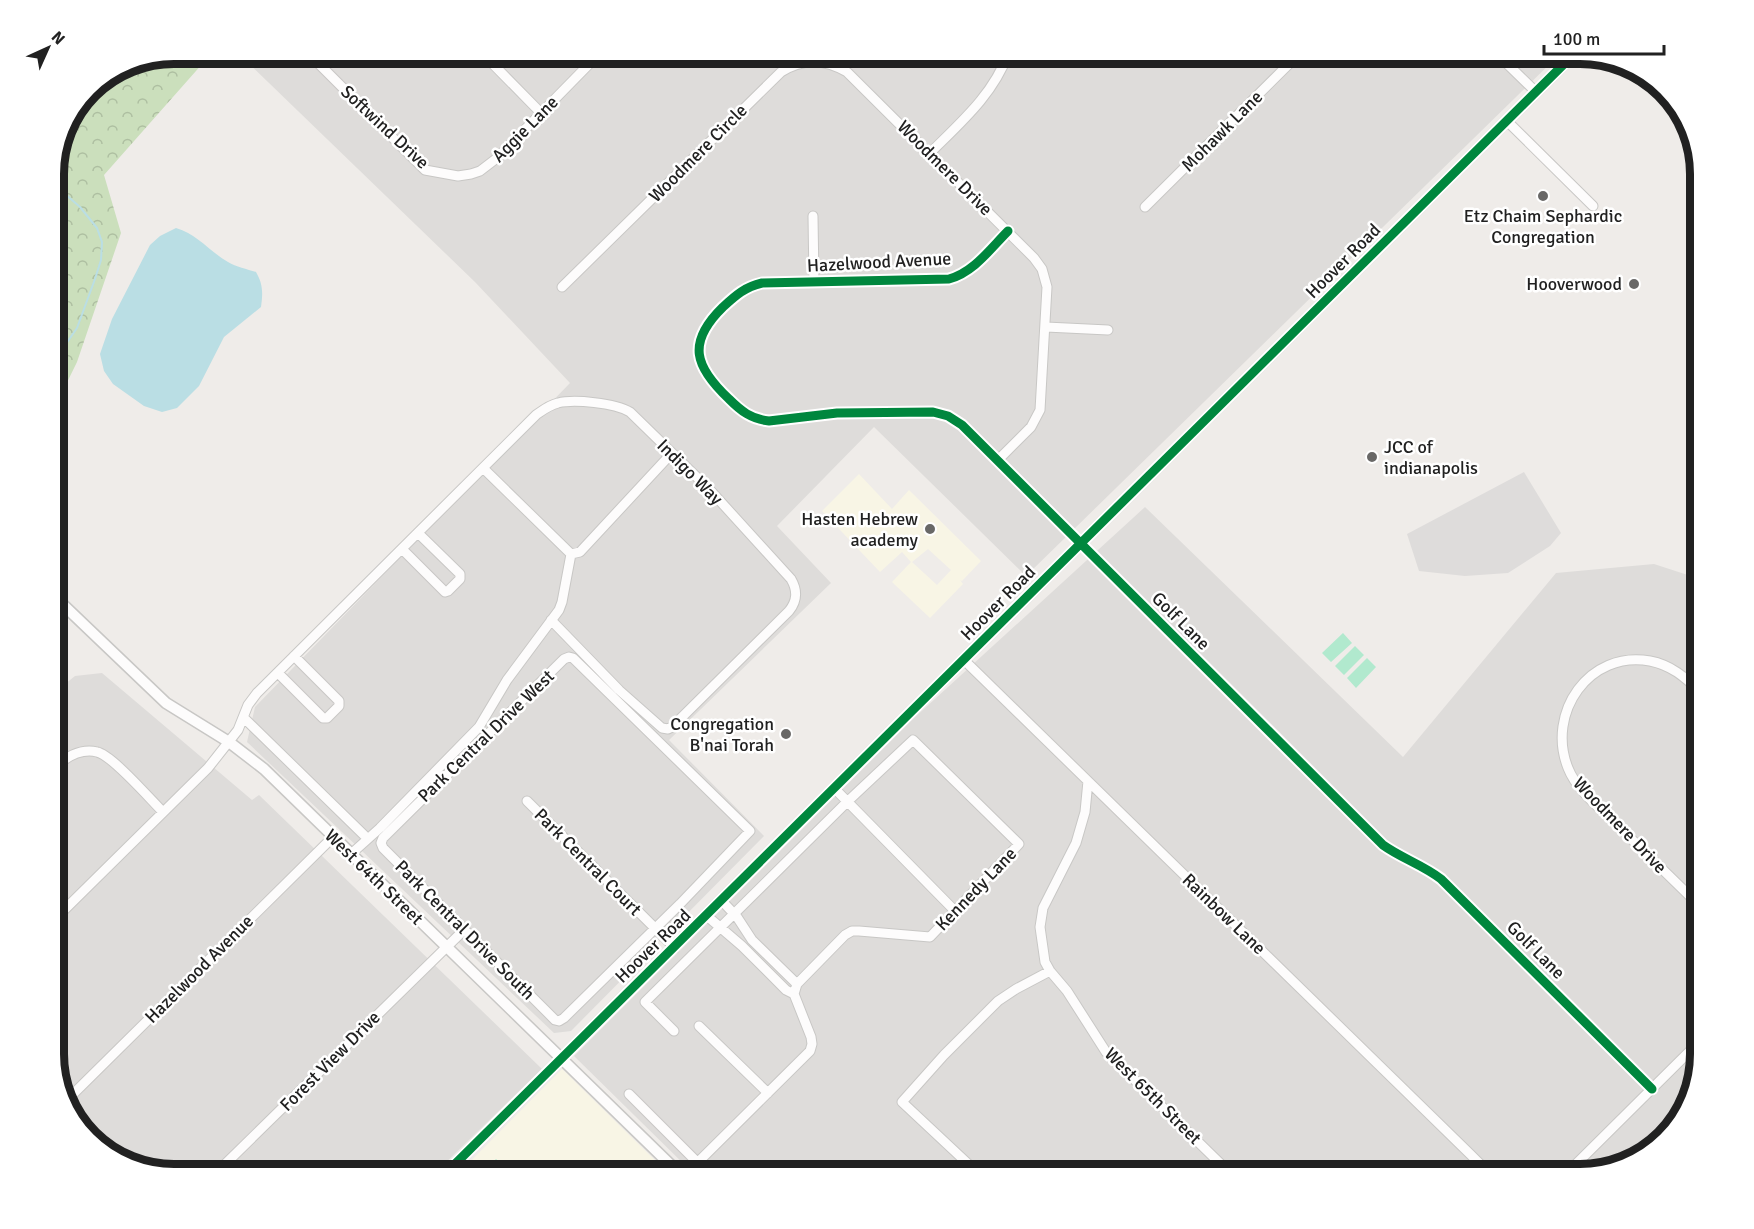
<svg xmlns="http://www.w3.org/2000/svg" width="1754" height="1229" viewBox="0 0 1754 1229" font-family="Signika,sans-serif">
  <defs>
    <pattern id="forest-crowns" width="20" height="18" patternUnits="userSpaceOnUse" patternTransform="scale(1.5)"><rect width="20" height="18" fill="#cbdfbc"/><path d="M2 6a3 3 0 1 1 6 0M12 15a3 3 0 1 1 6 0" fill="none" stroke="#aebfa1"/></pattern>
  </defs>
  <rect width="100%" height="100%" fill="#efece9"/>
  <path fill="#dedcda" d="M 239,54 L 1560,54 L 1026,576 L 874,427 L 777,526 L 831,583 L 669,740 L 764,836 L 571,1031 L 554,1033 L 247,742 L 255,707 L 570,383 L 475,282 Z
    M 1627,69 L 1647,75 L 1687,121 L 1689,129 Z
    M 1145,507 L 1403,757 L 1556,573 L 1654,564 L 1700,579 L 1700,1055 L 1679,1122 L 1639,1159 L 1580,1175 L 695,1175 L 574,1056 L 913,719 Z
    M 102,673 L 252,800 L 259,795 L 542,1069 L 433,1175 L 175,1175 L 107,1154 L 70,1114 L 54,1062 L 54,693 L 75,676 Z"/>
  <path fill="#f8f5e5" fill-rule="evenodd" d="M 859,474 L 892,509 L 909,490 L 981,561 L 962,581 L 960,580 L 963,584 L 930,618 L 892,582 L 911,562 L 902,552 L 880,572 L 822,511 ZM 928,549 L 951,570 L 937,585 L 912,562 Z
    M 562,1069 L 670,1175 L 457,1175 Z"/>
  <path fill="url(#forest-crowns)" d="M 175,54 L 211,54 L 104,175 L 121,233 L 77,362 L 54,409 L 54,167 L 63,128 L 90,89 L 129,63 Z"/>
  <path fill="#b1e9ce" d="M 1343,633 L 1352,643 L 1331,662 L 1322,653 Z
    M 1355,646 L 1364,655 L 1344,675 L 1335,666 Z
    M 1367,658 L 1376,667 L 1356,688 L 1347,678 Z
    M 496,1159 L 513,1175 L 481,1175 Z"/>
  <path fill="#dedcdb" d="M 1524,472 L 1561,533 L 1550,546 L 1508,573 L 1465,576 L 1419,571 L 1407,534 Z"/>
  <path fill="#badee4" d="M 176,228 C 197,234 209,251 228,262 C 236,267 247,269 256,272 C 263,284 263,293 261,307 L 224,337 L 199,386 L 177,408 L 162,412 L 144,406 L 113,384 L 104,371 L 100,354 L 112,319 L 150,245 L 160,236 Z"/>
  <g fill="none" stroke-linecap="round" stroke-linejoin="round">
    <path stroke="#badee4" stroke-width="2" d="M 54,177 L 65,194 L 80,207 L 97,228 L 102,242 L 101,260 L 95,279 L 77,328 L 61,351 L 54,369"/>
    <defs>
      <path id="minor" d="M 309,54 L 425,170 L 458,176 L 471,174 L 480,171 L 497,158 L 599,54
        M 483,54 L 541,113
        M 1497,54 L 1536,92
        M 1507,121 L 1593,206
        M 930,153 C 960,123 993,95 1008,54
        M 1145,207 L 1299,54
        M 813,216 L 814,282
        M 1008,231 C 990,249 974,272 949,279 L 762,283 C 745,287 736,295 723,307 C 686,343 695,367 729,399 C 741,411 751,419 769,421 L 837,413 L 933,412 L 948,416 L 962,425 L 1383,845 C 1401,858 1423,865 1441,879 L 1652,1089
        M 562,287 L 781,72 C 803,58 825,59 847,72 L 1034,258 L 1042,269 L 1047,287 L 1040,410 L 1031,427 L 997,461
        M 1046,327 L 1108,330
        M 483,468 L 571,554
        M 402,549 L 445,592 L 448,591 L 460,579 L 460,574 L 418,533
        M 571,554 L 580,552 L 671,454
        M 569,657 L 573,658 L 750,831 L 680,904 L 564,1018 L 559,1021 L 555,1020 L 383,848 L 381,843 L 383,838 L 564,659 Z
        M 964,660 L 1470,1154 L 1484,1168 L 1488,1175
        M 278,673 L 323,718 L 327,718 L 339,706 L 339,701 L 294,656
        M 1700,692 C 1685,677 1671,665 1650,661 C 1589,650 1546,713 1568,768 C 1577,791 1601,809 1618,826 C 1646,853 1673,880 1700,906
        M 244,718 L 367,838
        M 54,768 C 66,757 80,748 97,752 C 112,755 150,799 163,812
        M 1088,781 L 1085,812 L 1076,843 L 1043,908 L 1040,927 L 1045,962 L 1050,971 L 1067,991 L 1106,1052 L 1232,1175
        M 835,789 L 955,911
        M 527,801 L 675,948
        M 351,854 L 380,828 L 479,727 L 507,680 L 559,610 L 562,602 L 571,554
        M 722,901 L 737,917 L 752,940 L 797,984
        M 707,916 L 742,946 L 786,990 L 794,994
        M 54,920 L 208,768 L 238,730 L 248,705 L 257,693 L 536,415 C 543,410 549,405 558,403 C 574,399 615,403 630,412 L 710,490 L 791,579 C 798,591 797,601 789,611 L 672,727 L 668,729 L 662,728 L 619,690 L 551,620
        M 699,1026 L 768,1093
        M 674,1031 L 645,1002 L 848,801 L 913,740 L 1019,844 L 930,937 L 859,931 L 852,931 L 845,935 L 797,984 L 794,994 L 811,1037 L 812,1044 L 810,1051 L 685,1175
        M 629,1094 L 697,1162
        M 66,1101 L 333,837
        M 214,1175 L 465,929
        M 980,1175 L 902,1102 L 944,1055 L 998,1001 L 1016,989 L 1050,971
        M 1565,1175 L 1700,1041"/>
      <path id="tertiary" d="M 54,596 L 166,703 L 229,742 L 264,769 L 681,1175
        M 444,1175 L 1574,54"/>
    </defs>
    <use href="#minor" stroke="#c8c7c5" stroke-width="11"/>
    <use href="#tertiary" stroke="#c8c7c5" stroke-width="13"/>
    <use href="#minor" stroke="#fdfcfc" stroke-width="9"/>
    <use href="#tertiary" stroke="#fdfcfc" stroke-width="10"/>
    <defs>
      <path id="cycleway" d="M 1008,231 C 990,249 974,272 949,279 L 762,283 C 745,287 736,295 723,307 C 686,343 695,367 729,399 C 741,411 751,419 769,421 L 837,413 L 933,412 L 948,416 L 962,425 L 1383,845 C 1401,858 1423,865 1441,879 L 1652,1089
        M 444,1175 L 1574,54"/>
    </defs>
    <use href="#cycleway" stroke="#fff" stroke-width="13"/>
    <use href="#cycleway" stroke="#00873e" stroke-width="9"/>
  </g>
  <g fill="#696867" stroke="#fff" stroke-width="2">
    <circle cx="1543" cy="196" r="6"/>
    <circle cx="1634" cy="284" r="6"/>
    <circle cx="1372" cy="457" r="6"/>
    <circle cx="930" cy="529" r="6"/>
    <circle cx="786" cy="734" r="6"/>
  </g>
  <g text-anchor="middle" stroke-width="5" stroke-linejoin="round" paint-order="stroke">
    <g font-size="18" fill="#212121" stroke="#fff">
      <text transform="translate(385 127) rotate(43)" y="6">Softwind Drive</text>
      <text transform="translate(525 129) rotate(-45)" y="6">Aggie Lane</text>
      <text transform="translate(1222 131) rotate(-45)" y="6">Mohawk Lane</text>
      <text transform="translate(698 153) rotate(-45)" y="6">Woodmere Circle</text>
      <text transform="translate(945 168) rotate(45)" y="6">Woodmere Drive</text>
      <text transform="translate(1343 261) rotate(-45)" y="6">Hoover Road</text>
      <text transform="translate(879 262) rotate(-3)" y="6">Hazelwood Avenue</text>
      <text transform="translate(690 472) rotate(45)" y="6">Indigo Way</text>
      <text transform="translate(998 603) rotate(-45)" y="6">Hoover Road</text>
      <text transform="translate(1181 621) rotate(45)" y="6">Golf Lane</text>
      <text transform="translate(486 736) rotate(-44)" y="6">Park Central Drive West</text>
      <text transform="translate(1620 825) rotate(46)" y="6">Woodmere Drive</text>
      <text transform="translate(588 862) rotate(45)" y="6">Park Central Court</text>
      <text transform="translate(374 877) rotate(44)" y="6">West 64th Street</text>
      <text transform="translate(976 889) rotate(-46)" y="6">Kennedy Lane</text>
      <text transform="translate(1224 914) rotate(44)" y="6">Rainbow Lane</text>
      <text transform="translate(465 930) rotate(45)" y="6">Park Central Drive South</text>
      <text transform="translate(653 946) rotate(-44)" y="6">Hoover Road</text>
      <text transform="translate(1536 950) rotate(45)" y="6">Golf Lane</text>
      <text transform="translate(199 969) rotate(-45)" y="6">Hazelwood Avenue</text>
      <text transform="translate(330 1061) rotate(-45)" y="6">Forest View Drive</text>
      <text transform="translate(1153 1096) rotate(45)" y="6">West 65th Street</text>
    </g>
    <g font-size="18" fill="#212121" stroke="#fff" text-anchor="end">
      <text x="1543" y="222" text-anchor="middle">Etz Chaim Sephardic<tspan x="1543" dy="21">Congregation</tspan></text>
      <text x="1622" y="290">Hooverwood</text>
      <text x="1384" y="453" text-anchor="start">JCC of<tspan x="1384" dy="21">indianapolis</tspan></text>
      <text x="918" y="525">Hasten Hebrew<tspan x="918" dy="21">academy</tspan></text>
      <text x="774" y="730">Congregation<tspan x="774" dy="21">B'nai Torah</tspan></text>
    </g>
  </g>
  <path d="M0 0H1754V1229H0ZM174 64H1580A110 110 0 0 1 1690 174V1054A110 110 0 0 1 1580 1164H174A110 110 0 0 1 64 1054V174A110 110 0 0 1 174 64Z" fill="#fff" fill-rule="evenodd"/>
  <path fill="none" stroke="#212121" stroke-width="8" d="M174 64H1580A110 110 0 0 1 1690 174V1054A110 110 0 0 1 1580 1164H174A110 110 0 0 1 64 1054V174A110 110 0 0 1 174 64Z"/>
  <g transform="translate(48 48) rotate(45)" stroke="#ffffff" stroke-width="4.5" paint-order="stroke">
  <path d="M0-4.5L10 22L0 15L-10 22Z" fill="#212121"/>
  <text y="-9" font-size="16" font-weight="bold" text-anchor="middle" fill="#212121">N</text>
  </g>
  <path d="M1544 45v9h120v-9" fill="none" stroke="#212121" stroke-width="3"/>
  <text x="1553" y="45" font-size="18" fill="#212121" stroke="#ffffff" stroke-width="4.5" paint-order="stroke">100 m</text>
</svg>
